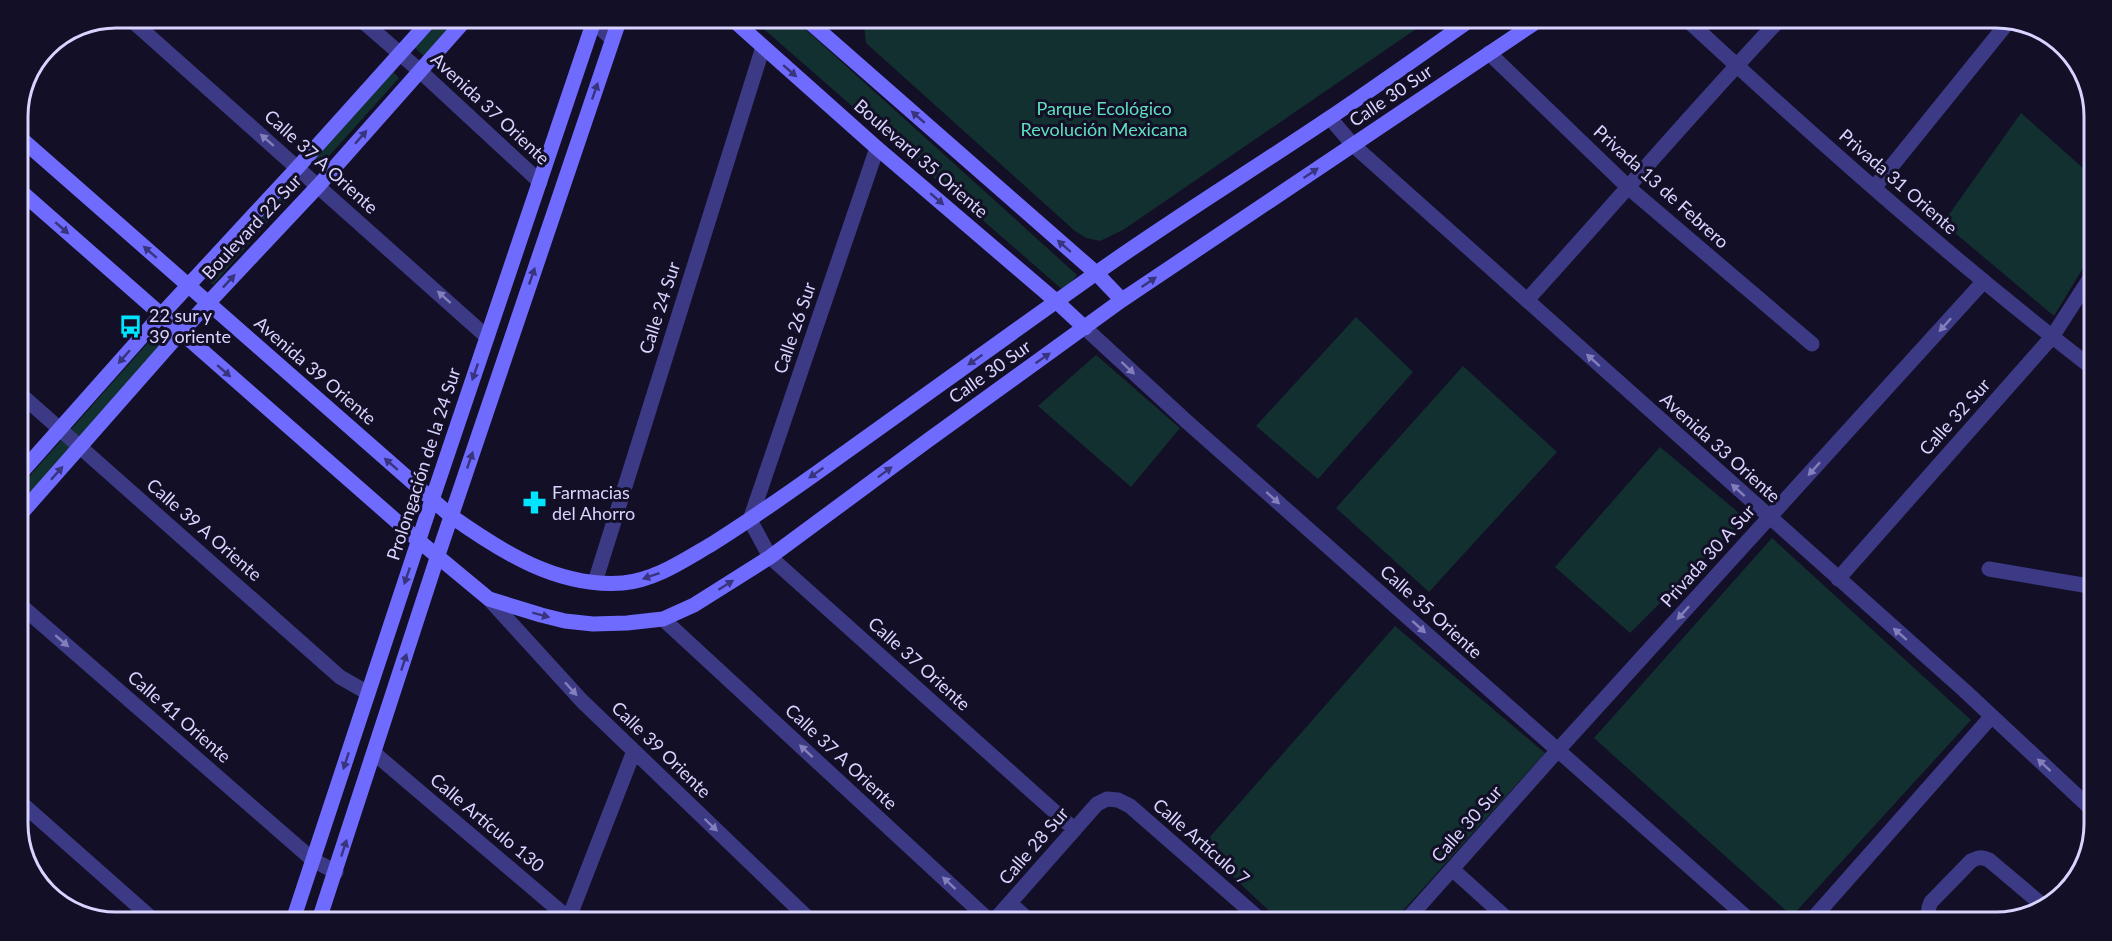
<svg xmlns="http://www.w3.org/2000/svg" width="2112" height="941" viewBox="0 0 2112 941" font-family="Lato,sans-serif">
  <rect width="100%" height="100%" fill="#130f26"/>
  <path fill="#12302f" d="M 437,18 L 463,18 L 427,59 L 413,46 Z
    M 751,18 L 793,18 L 1077,275 L 1064,291 Z
    M 863,18 L 1432,18 L 1123,230 L 1100,241 L 1086,238 L 1075,231 L 866,43 Z
    M 391,69 L 399,78 L 320,166 L 311,158 Z
    M 2021,113 L 2093,177 L 2092,253 L 2054,316 L 1943,223 Z
    M 287,186 L 295,191 L 213,285 L 203,277 Z
    M 1356,317 L 1413,372 L 1318,479 L 1256,426 Z
    M 160,329 L 169,334 L 91,429 L 18,508 L 18,489 Z
    M 1096,355 L 1180,428 L 1131,487 L 1038,406 Z
    M 1463,366 L 1557,452 L 1429,592 L 1336,508 Z
    M 1660,447 L 1745,518 L 1630,633 L 1555,567 Z
    M 1772,538 L 1971,720 L 1792,916 L 1594,738 Z
    M 1395,626 L 1545,753 L 1392,923 L 1282,923 L 1201,847 Z"/>
  <g fill="none" stroke-linecap="round" stroke-linejoin="round">
    <path stroke="#3d3a85" stroke-width="15" d="M 129,18 L 487,337
      M 359,18 L 420,71 L 540,182
      M 590,18 L 612,39
      M 1685,18 C 1816,139 1950,258 2091,367
      M 1489,53 L 1629,188 L 1812,344
      M 1330,118 L 1353,145 L 1965,691 L 2087,805
      M 877,148 L 750,520 L 770,557 L 1074,829
      M 1874,188 L 2009,21
      M 1527,300 C 1612,207 1694,110 1781,18
      M 1085,328 L 1185,420 L 1753,923
      M 18,392 L 340,677 L 368,693
      M 1989,569 L 2089,586
      M 1838,579 L 2052,337 L 2092,275
      M 595,582 L 763,47
      M 489,599 L 582,701 L 813,923
      M 18,603 L 313,860 L 336,872
      M 663,619 L 992,923 L 1097,804 L 1107,799 L 1118,800 L 1130,806 L 1264,923
      M 374,753 L 574,923
      M 18,800 L 157,923
      M 1452,869 L 1512,923
      M 1010,903 L 1032,923
      M 567,923 L 634,751
      M 1404,923 L 1558,750 L 1984,281
      M 1809,923 L 1991,717
      M 1933,923 C 1927,916 1927,910 1931,902 L 1971,861 C 1978,857 1982,857 1989,860 L 2046,908"/>
    <path stroke="#6f6bff" stroke-width="15" d="M 731,18 L 877,148 L 1057,302 L 1085,328
      M 805,18 L 1096,273 L 1122,300
      M 18,136 L 451,516 C 502,552 558,588 623,583 C 656,580 684,560 712,544 C 753,518 793,490 832,462 C 920,399 1007,336 1095,274 C 1171,220 1251,171 1328,119 C 1377,86 1425,52 1473,18
      M 18,189 L 419,541 L 489,599 L 541,615 L 565,621 L 593,624 L 627,623 L 663,619 L 694,605 L 770,557 L 927,441 L 1122,300 L 1542,18
      M 18,476 L 161,315 L 298,167 L 432,18
      M 18,517 L 180,333 L 319,185 L 467,18
      M 292,923 L 432,500 L 595,18
      M 318,923 L 438,555 L 620,18"/>
  </g>
  <defs><path id="oneway-solid" d="M-6-.8H1V-3.2L6.5 0L1 3.2V.8H-6Z" transform="scale(1.5)"/></defs>
  <g fill="#38347d">
    <use href="#oneway-solid" transform="translate(790 71) rotate(41)"/>
    <use href="#oneway-solid" transform="translate(595 91) rotate(-71)"/>
    <use href="#oneway-solid" transform="translate(918 117) rotate(-139)"/>
    <use href="#oneway-solid" transform="translate(361 137) rotate(-49)"/>
    <use href="#oneway-solid" transform="translate(1311 173) rotate(-34)"/>
    <use href="#oneway-solid" transform="translate(937 199) rotate(41)"/>
    <use href="#oneway-solid" transform="translate(62 228) rotate(41)"/>
    <use href="#oneway-solid" transform="translate(1064 246) rotate(-139)"/>
    <use href="#oneway-solid" transform="translate(150 252) rotate(-139)"/>
    <use href="#oneway-solid" transform="translate(532 276) rotate(-71)"/>
    <use href="#oneway-solid" transform="translate(229 281) rotate(-47)"/>
    <use href="#oneway-solid" transform="translate(1149 282) rotate(-34)"/>
    <use href="#oneway-solid" transform="translate(124 357) rotate(131)"/>
    <use href="#oneway-solid" transform="translate(1043 358) rotate(-35)"/>
    <use href="#oneway-solid" transform="translate(975 360) rotate(145)"/>
    <use href="#oneway-solid" transform="translate(224 371) rotate(41)"/>
    <use href="#oneway-solid" transform="translate(475 372) rotate(109)"/>
    <use href="#oneway-solid" transform="translate(470 460) rotate(-71)"/>
    <use href="#oneway-solid" transform="translate(391 464) rotate(-139)"/>
    <use href="#oneway-solid" transform="translate(885 472) rotate(-37)"/>
    <use href="#oneway-solid" transform="translate(57 473) rotate(-48)"/>
    <use href="#oneway-solid" transform="translate(816 473) rotate(145)"/>
    <use href="#oneway-solid" transform="translate(407 576) rotate(109)"/>
    <use href="#oneway-solid" transform="translate(651 576) rotate(161)"/>
    <use href="#oneway-solid" transform="translate(726 585) rotate(-32)"/>
    <use href="#oneway-solid" transform="translate(541 615) rotate(15)"/>
    <use href="#oneway-solid" transform="translate(404 662) rotate(-72)"/>
    <use href="#oneway-solid" transform="translate(346 761) rotate(108)"/>
    <use href="#oneway-solid" transform="translate(344 848) rotate(-72)"/>
  </g>
  <g fill="#837fbc">
    <use href="#oneway-solid" transform="translate(267 140) rotate(-139)"/>
    <use href="#oneway-solid" transform="translate(444 297) rotate(-138)"/>
    <use href="#oneway-solid" transform="translate(1945 325) rotate(132)"/>
    <use href="#oneway-solid" transform="translate(1593 360) rotate(-138)"/>
    <use href="#oneway-solid" transform="translate(1128 368) rotate(43)"/>
    <use href="#oneway-solid" transform="translate(1814 469) rotate(132)"/>
    <use href="#oneway-solid" transform="translate(1738 490) rotate(-138)"/>
    <use href="#oneway-solid" transform="translate(1273 498) rotate(42)"/>
    <use href="#oneway-solid" transform="translate(1683 613) rotate(132)"/>
    <use href="#oneway-solid" transform="translate(1419 627) rotate(42)"/>
    <use href="#oneway-solid" transform="translate(1900 634) rotate(-139)"/>
    <use href="#oneway-solid" transform="translate(62 641) rotate(41)"/>
    <use href="#oneway-solid" transform="translate(571 689) rotate(48)"/>
    <use href="#oneway-solid" transform="translate(806 751) rotate(-137)"/>
    <use href="#oneway-solid" transform="translate(2044 765) rotate(-137)"/>
    <use href="#oneway-solid" transform="translate(711 825) rotate(44)"/>
    <use href="#oneway-solid" transform="translate(949 883) rotate(-137)"/>
  </g>
  <defs>
    <symbol id="bus-bare" viewBox="-9 -9 18 18"><path d="M-5-6H5V4H4V6H2V4H-2V6H-4V4H-5ZM-3.5-4V0h7V-4ZM-3.5 1.2v1.5H-2V1.2ZM2 1.2v1.5H3.5V1.2Z" fill="#00e5ff" stroke="#130f26" stroke-width="2.5" paint-order="stroke"/></symbol>
    <symbol id="pharmacy-bare" viewBox="-9 -9 18 18"><path d="M-2-6h4v4h4v4h-4v4h-4v-4h-4v-4h4Z" fill="#00e5ff" stroke="#130f26" stroke-width="2.5" paint-order="stroke"/></symbol>
  </defs>
  <g fill-rule="evenodd">
    <use href="#bus-bare" x="114" y="310" width="33" height="33"/>
    <use href="#pharmacy-bare" x="518" y="486" width="33" height="33"/>
  </g>
  <g text-anchor="middle" stroke-width="6" stroke-linejoin="round" paint-order="stroke">
    <g font-size="18" fill="#d9d4ff" stroke="#130f26">
      <text transform="translate(1391 96) rotate(-34)" y="6">Calle 30 Sur</text>
      <text transform="translate(490 109) rotate(43)" y="6">Avenida 37 Oriente</text>
      <text transform="translate(921 159) rotate(41)" y="6">Boulevard 35 Oriente</text>
      <text transform="translate(321 162) rotate(42)" y="6">Calle 37 A Oriente</text>
      <text transform="translate(1898 182) rotate(41)" y="6">Privada 31 Oriente</text>
      <text transform="translate(1661 187) rotate(42)" y="6">Privada 13 de Febrero</text>
      <text transform="translate(252 227) rotate(-47)" y="6">Boulevard 22 Sur</text>
      <text transform="translate(660 308) rotate(-72)" y="6">Calle 24 Sur</text>
      <text transform="translate(795 328) rotate(-71)" y="6">Calle 26 Sur</text>
      <text transform="translate(315 371) rotate(41)" y="6">Avenida 39 Oriente</text>
      <text transform="translate(990 372) rotate(-35)" y="6">Calle 30 Sur</text>
      <text transform="translate(1955 417) rotate(-48)" y="6">Calle 32 Sur</text>
      <text transform="translate(1720 448) rotate(42)" y="6">Avenida 33 Oriente</text>
      <text transform="translate(424 464) rotate(-72)" y="6">Prolongación de la 24 Sur</text>
      <text transform="translate(204 530) rotate(41)" y="6">Calle 39 A Oriente</text>
      <text transform="translate(1708 556) rotate(-48)" y="6">Privada 30 A Sur</text>
      <text transform="translate(1431 612) rotate(42)" y="6">Calle 35 Oriente</text>
      <text transform="translate(919 664) rotate(42)" y="6">Calle 37 Oriente</text>
      <text transform="translate(179 717) rotate(41)" y="6">Calle 41 Oriente</text>
      <text transform="translate(661 750) rotate(44)" y="6">Calle 39 Oriente</text>
      <text transform="translate(841 757) rotate(43)" y="6">Calle 37 A Oriente</text>
      <text transform="translate(487 823) rotate(40)" y="6">Calle Artículo 130</text>
      <text transform="translate(1467 824) rotate(-48)" y="6">Calle 30 Sur</text>
      <text transform="translate(1201 842) rotate(41)" y="6">Calle Artículo 7</text>
      <text transform="translate(1034 846) rotate(-49)" y="6">Calle 28 Sur</text>
    </g>
    <g font-size="18" fill="#5fe0c0" stroke="#130f26">
      <text x="1104" y="115">Parque Ecológico<tspan x="1104" dy="21">Revolución Mexicana</tspan></text>
    </g>
    <g font-size="18" fill="#d9d4ff" stroke="#130f26" text-anchor="start">
      <text x="149" y="322">22 sur y<tspan x="149" dy="21">39 oriente</tspan></text>
      <text x="552" y="499">Farmacias<tspan x="552" dy="21">del Ahorro</tspan></text>
    </g>
  </g>
  <path d="M0 0H2112V941H0ZM116 28H1996A88 88 0 0 1 2084 116V824A88 88 0 0 1 1996 912H116A88 88 0 0 1 28 824V116A88 88 0 0 1 116 28Z" fill="#130f26" fill-rule="evenodd"/>
  <path fill="none" stroke="#d9d4ff" stroke-width="3" d="M116 28H1996A88 88 0 0 1 2084 116V824A88 88 0 0 1 1996 912H116A88 88 0 0 1 28 824V116A88 88 0 0 1 116 28Z"/>
</svg>
